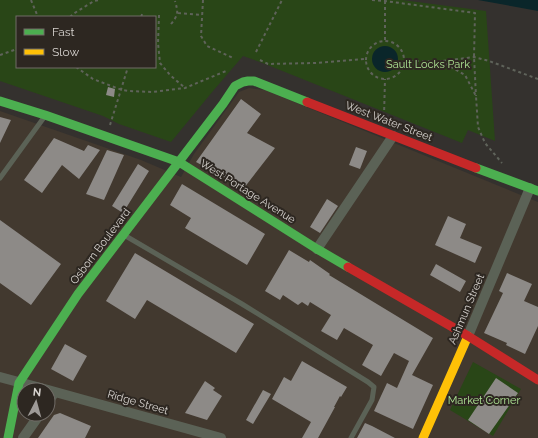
<svg xmlns="http://www.w3.org/2000/svg" width="538" height="438" viewBox="0 0 538 438" font-family="Raleway,sans-serif">
  <rect width="100%" height="100%" fill="#34312e"/>
  <path fill="#42392f" fill-rule="evenodd" d="M 249,88 L 265,90 L 538,202 L 538,438 L 0,438 L 0,111 L 141,160 L 181,177 L 194,154 L 239,92 ZM 24,390 L 48,390 L 48,414 L 24,414 Z"/>
  <path fill="#294617" fill-rule="evenodd" d="M 0,0 L 402,0 L 486,11 L 495,141 L 468,130 L 462,143 L 260,62 L 243,56 L 213,91 L 171,142 L 119,124 L 103,116 L 0,81 ZM 17,17 L 155,17 L 155,67 L 17,67 Z
    M 473,362 L 521,389 L 493,436 L 450,410 Z"/>
  <path fill="#0a262a" d="M 478,0 L 538,0 L 538,11 Z
    M372 59a13 13 0 1 1 26 0a13 13 0 1 1-26 0Z"/>
  <path fill="#8d8a87" d="M 108,87 L 115,89 L 114,97 L 106,95 Z
    M 241,99 L 261,114 L 247,133 L 275,148 L 244,188 L 196,162 Z
    M 0,117 L 11,120 L 0,143 Z
    M 54,138 L 84,151 L 88,145 L 100,150 L 79,179 L 62,165 L 42,193 L 24,180 Z
    M 356,147 L 367,151 L 360,169 L 349,165 Z
    M 107,150 L 124,155 L 104,200 L 86,194 Z
    M 138,164 L 149,171 L 123,213 L 112,206 Z
    M 182,184 L 265,234 L 247,265 L 185,228 L 191,218 L 170,205 Z
    M 327,199 L 338,206 L 320,233 L 310,227 Z
    M 448,216 L 466,224 L 460,238 L 482,247 L 475,263 L 435,245 Z
    M 0,220 L 61,264 L 31,305 L 0,283 Z
    M 289,250 L 309,262 L 310,260 L 330,274 L 329,275 L 433,338 L 412,375 L 433,385 L 413,429 L 374,411 L 387,383 L 397,388 L 409,361 L 394,353 L 381,376 L 362,365 L 373,345 L 344,328 L 337,340 L 321,331 L 331,315 L 310,302 L 308,306 L 302,302 L 298,305 L 283,295 L 280,300 L 265,291 Z
    M 135,253 L 254,324 L 236,353 L 147,300 L 135,319 L 106,301 Z
    M 436,264 L 466,281 L 460,292 L 430,275 Z
    M 507,273 L 532,284 L 524,301 L 538,307 L 538,326 L 525,354 L 506,345 L 507,343 L 484,333 L 503,293 L 499,291 Z
    M 65,344 L 87,356 L 73,381 L 51,369 Z
    M 302,361 L 347,387 L 341,397 L 340,396 L 334,407 L 335,407 L 318,438 L 302,438 L 311,422 L 272,399 L 284,377 L 291,381 Z
    M 496,378 L 518,393 L 489,434 L 468,420 Z
    M 205,381 L 215,388 L 213,390 L 222,396 L 207,420 L 185,413 Z
    M 263,390 L 271,394 L 253,424 L 246,420 Z
    M 60,413 L 91,426 L 85,438 L 38,438 L 54,415 Z
    M 365,423 L 372,426 L 395,438 L 357,438 Z"/>
  <g fill="none" stroke-linecap="round" stroke-linejoin="round">
    <path stroke="#5f635a" stroke-width="2" stroke-dasharray="3 3" stroke-linecap="butt" d="M 31,0 L 38,17
      M 203,0 L 201,36 L 207,46 L 233,58
      M 372,0 L 385,1 L 475,13 L 474,57 L 476,96
      M 178,13 L 202,15
      M 159,15 L 158,43 L 160,63 L 170,75 L 185,88
      M 70,17 L 73,14 L 94,1 L 99,0
      M 141,17 L 143,12
      M 171,24 C 179,14 178,12 175,1
      M 385,40 L 385,1
      M366 60a19 19 0 1 1 38 0a19 19 0 1 1-38 0Z
      M 256,52 L 282,0
      M 0,55 L 17,49
      M 260,60 L 268,64 L 315,63 L 365,59
      M 404,61 L 441,61 L 465,75 L 476,96 L 478,127 L 485,143 L 502,163
      M 443,61 L 474,57 L 489,61 L 538,79
      M 76,67 L 93,79 L 122,90 L 130,91 L 152,92 L 185,88 L 226,71
      M 384,116 L 385,79
      M 110,125 L 128,67"/>
    <path stroke="#5b6256" stroke-width="5" d="M 0,178 L 45,116
      M 124,235 L 242,304 L 368,382 L 374,387 L 372,400 L 351,438"/>
    <path stroke="#5b6256" stroke-width="10" d="M 317,249 L 393,136
      M 468,336 L 530,188
      M 0,377 L 48,390
      M 48,390 L 221,438
      M 48,402 L 55,392
      M 23,438 L 40,414"/>
    <path stroke="#4caf50" stroke-width="9" d="M 0,101 L 45,115 L 179,162 L 317,249 L 348,267
      M 476,168 L 538,191
      M 8,438 L 19,383 L 78,294 L 223,104 L 235,86 L 243,82 L 248,81 L 254,81 L 307,102"/>
    <path stroke="#ffc107" stroke-width="9" d="M 423,438 L 468,336"/>
    <path stroke="#c62828" stroke-width="9" d="M 307,102 L 476,168
      M 348,267 L 468,336 L 538,380"/>
  </g>
  <g text-anchor="middle" stroke-width="4" stroke-linejoin="round" paint-order="stroke">
    <g font-size="11" fill="#aee494" stroke="#2d2721">
      <text x="428" y="68">Sault Locks Park</text>
      <text x="484" y="404">Market Corner</text>
    </g>
    <g font-size="11" fill="#d7d3cf" stroke="#2d2721">
      <text transform="translate(389 121) rotate(21)" y="4">West Water Street</text>
      <text transform="translate(248 191) rotate(32)" y="4">West Portage Avenue</text>
      <text transform="translate(100 246) rotate(-53)" y="4">Osborn Boulevard</text>
      <text transform="translate(466 309) rotate(-67)" y="4">Ashmun Street</text>
      <text transform="translate(138 402) rotate(16)" y="4">Ridge Street</text>
    </g>
  </g>
  <rect x="16" y="16" width="140" height="52" fill="#2d2721" stroke="#716c67"/>
  <rect x="24" y="29" width="20" height="6" fill="#4caf50" stroke="#716c67"/>
  <text x="52" y="36" font-size="12" fill="#d7d3cf">Fast</text>
  <rect x="24" y="49" width="20" height="6" fill="#ffc107" stroke="#716c67"/>
  <text x="52" y="56" font-size="12" fill="#d7d3cf">Slow</text>
  <g transform="translate(36 402) rotate(6)"><circle r="19" fill="#2d2721" stroke="#716c67"/>
  <path d="M0-3L7 15L0 10L-7 15Z" fill="#9e9a97"/>
  <text y="-6" font-size="11" font-weight="bold" text-anchor="middle" fill="#d7d3cf">N</text>
  </g>
</svg>
